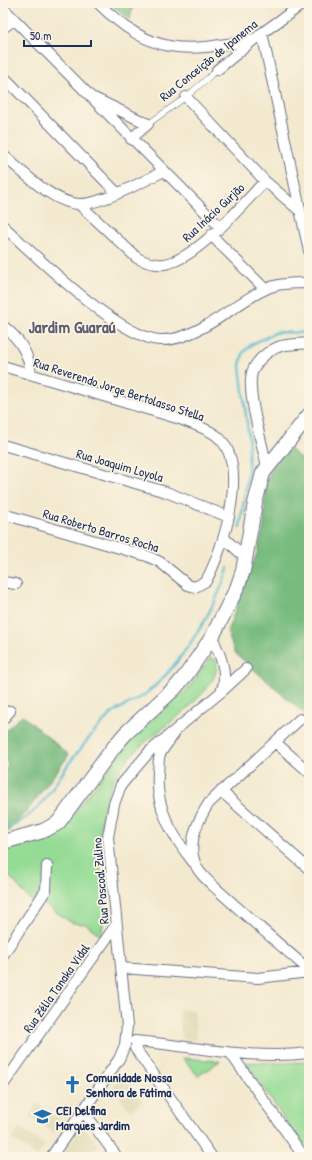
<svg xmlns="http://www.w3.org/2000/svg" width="312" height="1160" viewBox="0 0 312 1160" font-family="'Patrick Hand',sans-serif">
  <rect width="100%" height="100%" fill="#fcf5e5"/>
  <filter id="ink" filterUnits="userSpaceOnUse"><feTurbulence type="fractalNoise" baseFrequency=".025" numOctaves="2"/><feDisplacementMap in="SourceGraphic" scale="8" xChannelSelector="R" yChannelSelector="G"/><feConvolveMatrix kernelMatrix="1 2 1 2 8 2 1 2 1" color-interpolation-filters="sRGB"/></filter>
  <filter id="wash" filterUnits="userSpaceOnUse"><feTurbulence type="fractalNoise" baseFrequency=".012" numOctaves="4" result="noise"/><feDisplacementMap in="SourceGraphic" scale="16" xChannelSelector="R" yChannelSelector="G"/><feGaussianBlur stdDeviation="0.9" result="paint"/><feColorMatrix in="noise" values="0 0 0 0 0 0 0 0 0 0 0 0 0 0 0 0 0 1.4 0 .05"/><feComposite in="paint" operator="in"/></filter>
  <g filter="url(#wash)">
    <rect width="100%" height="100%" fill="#f3e9cf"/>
    <path fill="#e2dcba" d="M 178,1009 L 194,1010 L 197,1041 L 182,1039 Z
      M 122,1074 L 143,1102 L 130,1111 L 113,1087 Z
      M 37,1103 L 62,1121 L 54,1133 L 29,1116 Z
      M 20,1128 L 45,1146 L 37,1157 L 12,1139 Z
      M 81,1128 L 87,1130 L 99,1146 L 83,1157 L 67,1157 L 64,1152 Z"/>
    <path fill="#94db94" stroke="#588579" d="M 210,658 L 216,660 C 225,688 158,730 141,746 C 133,753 125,762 119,771 C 103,794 99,827 100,855 C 101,884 108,906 101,936 L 86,924 L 72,923 L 44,904 L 30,900 L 11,878 L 3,872 L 3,851 L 22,844 L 65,824 L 134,736 L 187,690 Z
      M 183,1058 L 220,1061 L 198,1076 Z
      M 247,1062 L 278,1063 L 309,1062 L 309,1147 L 302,1145 L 247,1064 Z"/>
    <path fill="#77bb7e" stroke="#49756e" d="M 108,3 L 134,3 L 130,20 Z
      M 288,448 L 309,465 L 309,718 L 235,653 L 227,632 L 257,553 L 264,527 L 266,482 L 273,465 Z
      M 22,715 L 69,755 L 30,807 L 3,837 L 3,775 L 8,764 L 3,758 L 3,733 Z"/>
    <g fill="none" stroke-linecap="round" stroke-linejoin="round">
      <path stroke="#53bad1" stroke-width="2.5" d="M 240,527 L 248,473 L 249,440 L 240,366 L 243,353 L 252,344 L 277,332 L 309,333
        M 3,829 C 41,816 48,792 70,762 C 81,748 93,733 105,720 C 116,707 135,703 148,692 C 180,666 216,608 228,568"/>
    </g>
  </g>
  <g filter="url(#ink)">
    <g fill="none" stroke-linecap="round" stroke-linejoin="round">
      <defs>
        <path id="lane" d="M 148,124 L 186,97 L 217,70"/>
        <path id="street" d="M 98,3 C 152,56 184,53 254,39
          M 3,8 L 220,227
          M 3,28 L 14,20
          M 262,33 L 309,251
          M 217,70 L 262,33 L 304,3
          M 3,76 L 116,192
          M 186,97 L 265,181 L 300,211
          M 94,98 L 148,124 L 131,139
          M 3,155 C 22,171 53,203 79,204 C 100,205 144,181 164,171
          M 79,204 L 137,258 C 145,262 154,265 164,264 C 196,260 243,204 265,181
          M 3,226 C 35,255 117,336 159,340 C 175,341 193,333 207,325 C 227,314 244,299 264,290 C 276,283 295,283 309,283
          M 211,235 L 265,289
          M 3,326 C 19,338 29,354 31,374
          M 3,366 L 180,419 C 192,424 207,428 217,436 C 251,464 223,550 206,581 L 195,587 L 188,585 L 160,562 L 147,556 L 3,514
          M 3,445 L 166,492 L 229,517
          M 267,467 C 262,443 249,401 251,378 C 252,363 268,350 281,346 C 290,344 300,344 309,343
          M 224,538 L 246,558
          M 3,582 L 16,584
          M 221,692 L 246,669
          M 3,719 L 10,711
          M 300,719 L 209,803 C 198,820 187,843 195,863 C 198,874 213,885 221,893 C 250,919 280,945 309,970
          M 174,734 C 170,740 164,747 160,754 C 158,759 159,767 158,772 C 155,808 172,835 193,862
          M 275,742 L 309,772
          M 221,791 L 309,869
          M 3,955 L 46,890 L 47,866
          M 121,968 L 258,978 L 309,972
          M 135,1041 C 193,1046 250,1060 309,1053
          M 135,1048 L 212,1157
          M 231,1054 L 304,1157
          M 3,1085 L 116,925
          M 84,1112 L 117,1157
          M 51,1157 L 119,1059 L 125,1045 L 127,1026 L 108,837 L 114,804 L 121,785 L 150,751 L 221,692 C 229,674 220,654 212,637"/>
        <path id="secondary" d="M 3,842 L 43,831 L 58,823 L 114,747 L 125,734 L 175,688 L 186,675 L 212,637 L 237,588 L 243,571 L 255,503 L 263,473 L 309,415"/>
      </defs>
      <use href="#lane" stroke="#677086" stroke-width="6"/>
      <use href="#street" stroke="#677086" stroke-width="12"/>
      <use href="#secondary" stroke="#677086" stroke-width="16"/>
      <use href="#lane" stroke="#fff" stroke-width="5"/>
      <use href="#street" stroke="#fff" stroke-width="10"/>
      <use href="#secondary" stroke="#fff" stroke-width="14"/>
    </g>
  </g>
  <defs>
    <symbol id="church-bare" viewBox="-9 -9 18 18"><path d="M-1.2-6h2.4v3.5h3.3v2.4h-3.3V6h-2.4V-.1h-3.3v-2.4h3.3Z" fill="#1f6fb2" stroke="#fcf5e5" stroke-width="2.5" paint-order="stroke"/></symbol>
    <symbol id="school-bare" viewBox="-9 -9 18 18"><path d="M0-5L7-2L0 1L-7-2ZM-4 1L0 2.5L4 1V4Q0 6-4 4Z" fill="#1f6fb2" stroke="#fcf5e5" stroke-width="2.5" paint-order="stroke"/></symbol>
  </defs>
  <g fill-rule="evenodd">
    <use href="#church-bare" x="60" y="1072" width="25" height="25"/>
    <use href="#school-bare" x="30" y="1104" width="25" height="25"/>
  </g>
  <g text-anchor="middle" stroke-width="3.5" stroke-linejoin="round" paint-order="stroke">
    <g font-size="13" fill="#1b2f5e" stroke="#fcf5e5">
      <text transform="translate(208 60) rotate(-39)" y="5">Rua Conceição de Ipanema</text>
      <text transform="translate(213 212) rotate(-43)" y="5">Rua Inácio Gurjão</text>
      <text transform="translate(119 389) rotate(18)" y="5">Rua Reverendo Jorge Bertolasso Stella</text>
      <text transform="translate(120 465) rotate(16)" y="5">Rua Joaquim Loyola</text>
      <text transform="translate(101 530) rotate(17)" y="5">Rua Roberto Barros Rocha</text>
      <text transform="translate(100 881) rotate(-95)" y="5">Rua Pascoal Zulino</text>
      <text transform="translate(56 988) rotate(-55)" y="5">Rua Zélia Tanaka Vidal</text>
    </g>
    <g font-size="13" font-weight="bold" fill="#1b2f5e" stroke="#fcf5e5" text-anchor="start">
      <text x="86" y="1082">Comunidade Nossa<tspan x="86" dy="15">Senhora de Fátima</tspan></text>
      <text x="56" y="1115">CEI Delfina<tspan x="56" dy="15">Marques Jardim</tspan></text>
    </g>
    <g font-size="17" font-weight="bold" fill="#605e70" stroke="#fcf5e5">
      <text x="72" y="333">Jardim Guaraú</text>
    </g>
  </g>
  <rect width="312" height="1160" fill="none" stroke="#fcf5e5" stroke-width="16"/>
  <path d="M24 40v6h67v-6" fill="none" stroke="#1b2f5e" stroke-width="2"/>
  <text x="30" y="40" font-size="12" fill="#1b2f5e" stroke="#fcf5e5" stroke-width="3" paint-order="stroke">50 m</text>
</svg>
